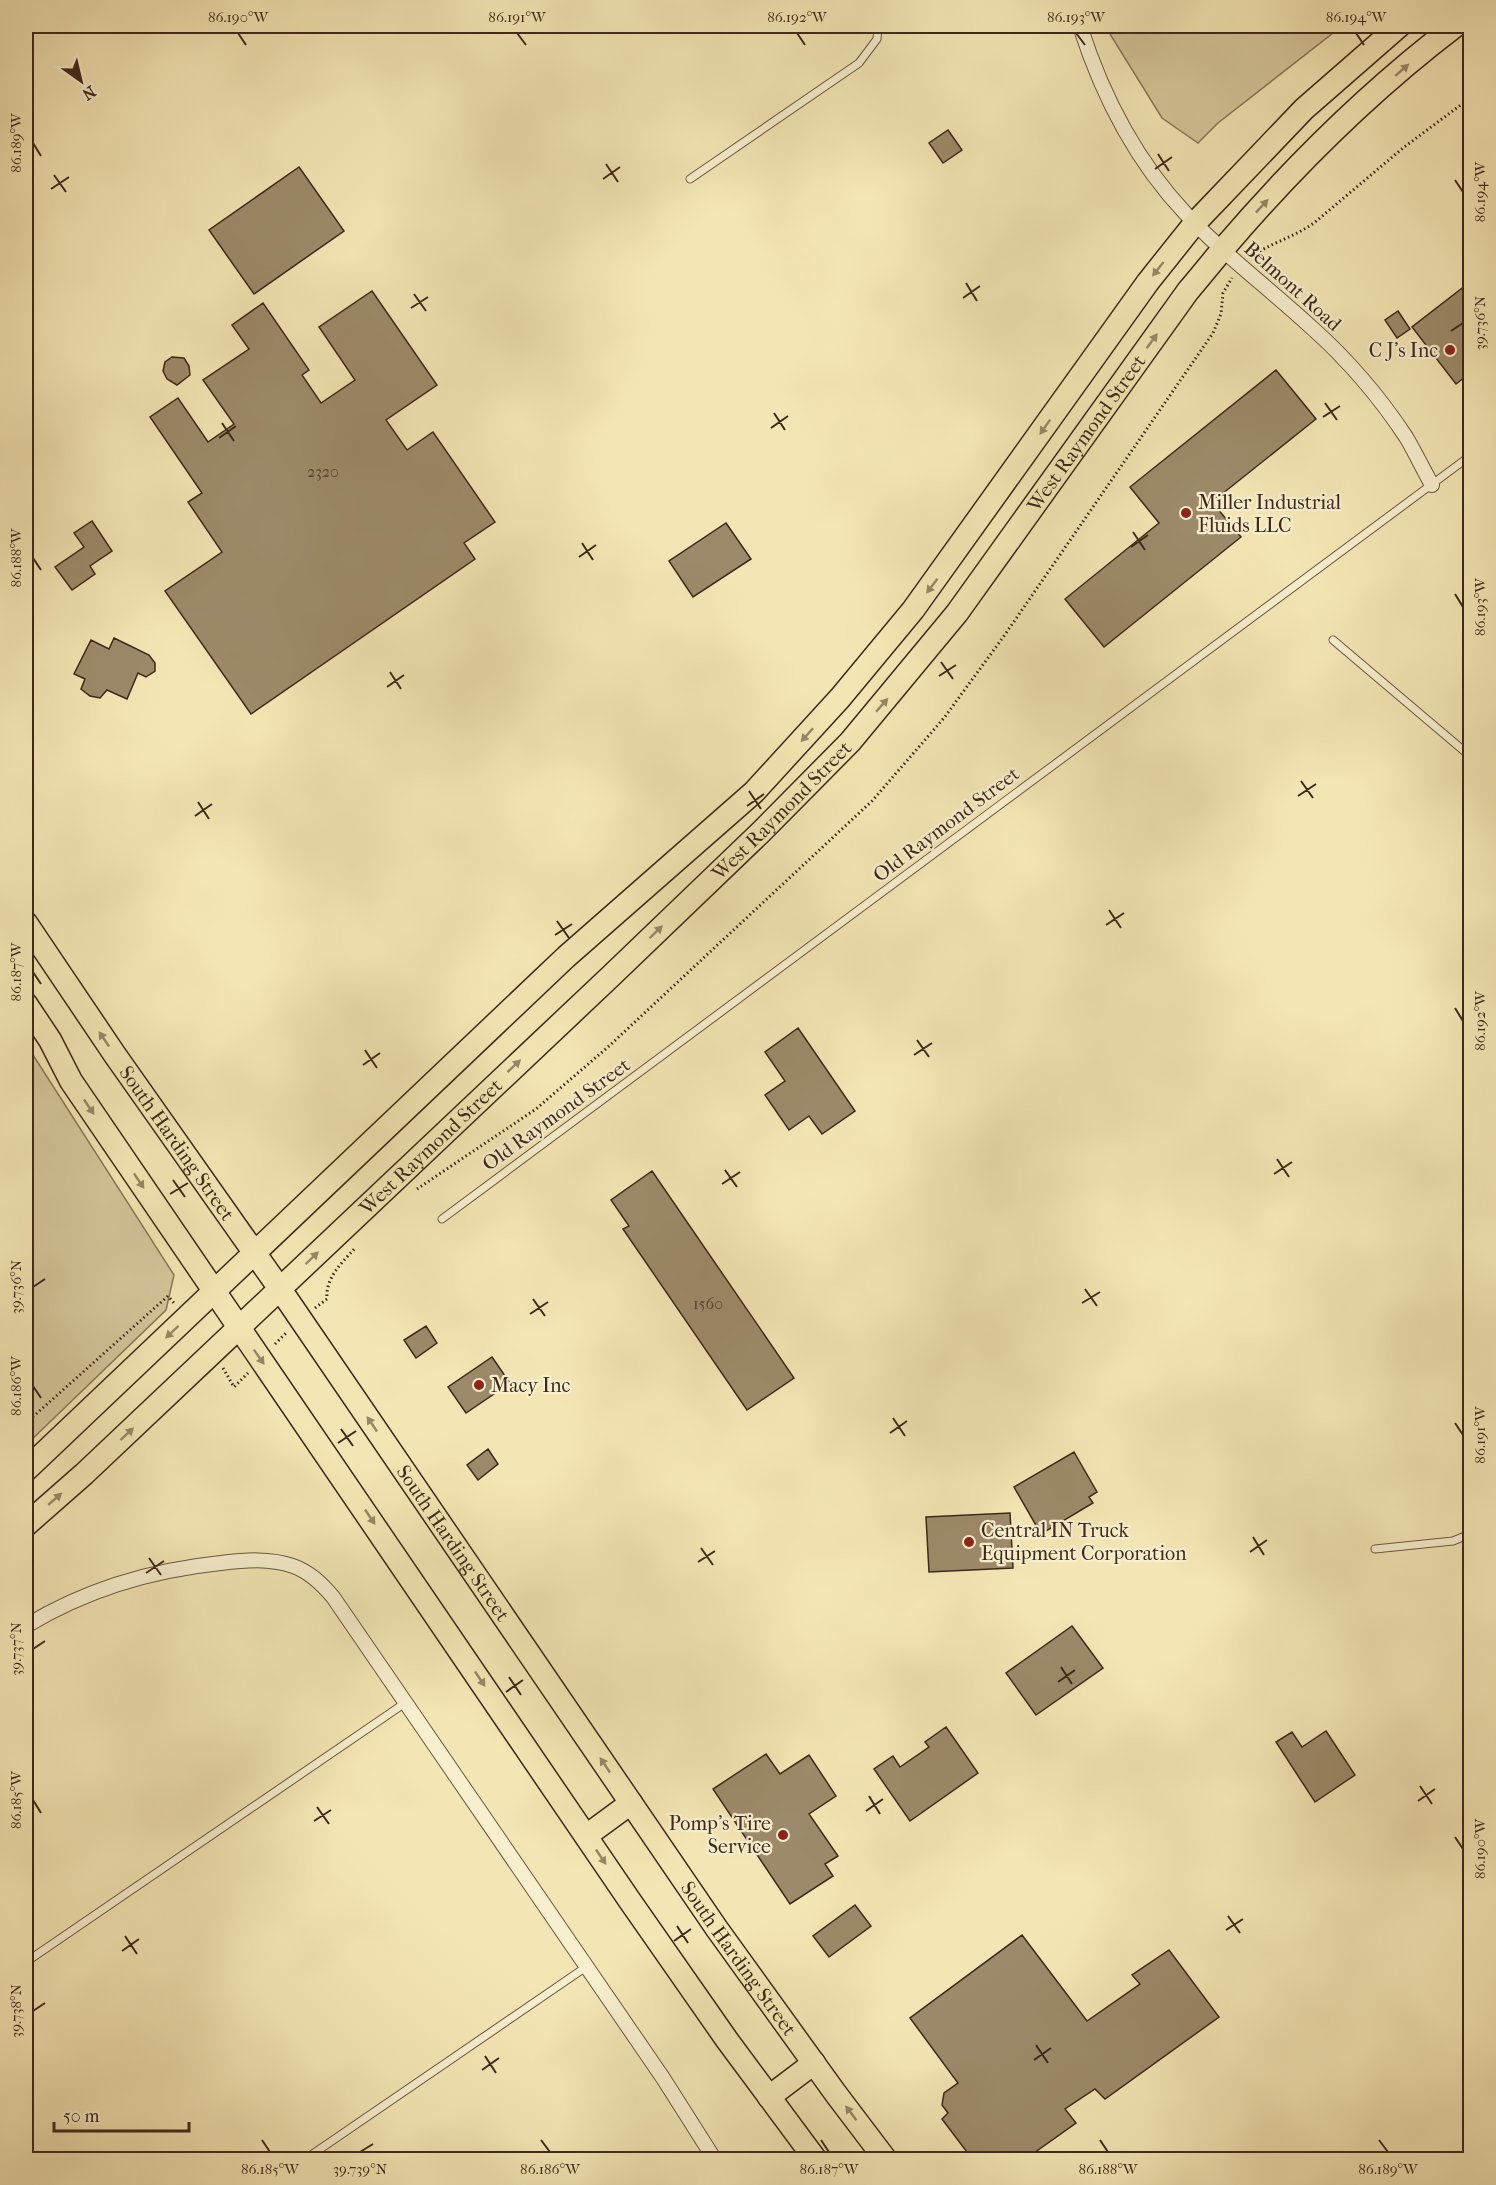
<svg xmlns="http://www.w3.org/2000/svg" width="1496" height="2185" viewBox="0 0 1496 2185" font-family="'IM FELL French Canon',serif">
  <rect width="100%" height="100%" fill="#f4e6b4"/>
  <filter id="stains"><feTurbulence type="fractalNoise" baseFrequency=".00333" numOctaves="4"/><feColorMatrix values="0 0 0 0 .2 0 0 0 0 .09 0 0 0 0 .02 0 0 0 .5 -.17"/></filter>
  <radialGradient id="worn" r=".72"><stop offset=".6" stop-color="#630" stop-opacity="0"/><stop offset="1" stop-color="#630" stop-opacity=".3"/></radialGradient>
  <path fill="#d5c69a" stroke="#8a765a" stroke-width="1.5" d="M 1105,26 L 1342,26 L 1218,123 L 1198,143 L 1162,118 Z
    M 26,1044 L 174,1275 L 166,1310 L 26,1445 Z"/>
  <path fill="#9d8a6a" stroke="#3e271a" stroke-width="1.5" d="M 948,130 L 962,150 L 943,163 L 929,143 Z
    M 299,167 L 344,231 L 254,294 L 209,230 Z
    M 1470,282 L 1470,373 L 1456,384 L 1412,327 Z
    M 372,291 L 437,385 L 386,420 L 407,450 L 433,432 L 495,522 L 464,543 L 475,559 L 251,714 L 165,591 L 222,552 L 188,502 L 202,493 L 150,417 L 178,398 L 208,442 L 234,424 L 203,380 L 249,349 L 232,325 L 263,303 L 309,370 L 302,375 L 321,403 L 355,380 L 319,327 Z
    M 1398,311 L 1410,329 L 1397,338 L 1385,320 Z
    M 172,357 L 184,358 L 189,366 L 190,375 L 177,385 L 167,379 L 163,371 L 165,362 Z
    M 1276,370 L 1316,419 L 1212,502 L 1241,537 L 1104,647 L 1065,599 L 1159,523 L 1130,487 Z
    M 92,521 L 112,551 L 90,566 L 95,574 L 72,590 L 55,567 L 84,547 L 74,533 Z
    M 726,523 L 751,559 L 693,597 L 669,561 Z
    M 114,638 L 149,655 L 155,663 L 155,671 L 146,677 L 138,673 L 127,699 L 107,690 L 100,698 L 90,696 L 81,689 L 85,679 L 74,674 L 91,640 L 109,649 Z
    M 798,1028 L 855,1111 L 822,1134 L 809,1116 L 789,1130 L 765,1095 L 785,1081 L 765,1052 Z
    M 652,1171 L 794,1378 L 747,1410 L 623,1229 L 629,1226 L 611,1200 Z
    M 426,1326 L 437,1343 L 416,1358 L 404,1340 Z
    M 492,1357 L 510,1383 L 466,1413 L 448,1387 Z
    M 488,1449 L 498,1464 L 478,1480 L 467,1465 Z
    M 1074,1452 L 1097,1492 L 1089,1497 L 1093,1503 L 1041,1534 L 1014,1487 Z
    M 1010,1513 L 1013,1568 L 929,1572 L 926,1517 Z
    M 1072,1626 L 1103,1668 L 1036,1715 L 1006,1673 Z
    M 946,1727 L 978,1773 L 910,1821 L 874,1769 L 893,1756 L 900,1767 L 929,1747 L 925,1742 Z
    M 1326,1731 L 1355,1775 L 1315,1802 L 1276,1742 L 1292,1732 L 1302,1747 Z
    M 766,1754 L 780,1774 L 809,1755 L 836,1796 L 809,1814 L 838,1856 L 825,1864 L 833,1876 L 790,1904 L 713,1789 Z
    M 855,1905 L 871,1926 L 829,1957 L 813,1936 Z
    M 1022,1935 L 1087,2021 L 1140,1984 L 1132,1975 L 1169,1950 L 1219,2017 L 1105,2099 L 1095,2089 L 1065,2109 L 1076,2123 L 1024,2160 L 973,2160 L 942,2119 L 948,2113 L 942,2105 L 944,2093 L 958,2083 L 910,2018 Z"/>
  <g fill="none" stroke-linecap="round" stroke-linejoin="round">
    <defs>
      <path id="service" d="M 690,179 L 859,63 L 877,39 L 878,26
        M 1333,640 L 1470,756
        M 442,1219 L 1470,456
        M 1375,1549 L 1453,1541 L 1470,1534
        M 26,1962 L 405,1703
        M 304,2160 L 586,1967"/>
      <path id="minor" d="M 1080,26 C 1102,95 1136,161 1186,214 C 1224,255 1270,289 1311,327 C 1347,359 1379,396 1406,437 C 1415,452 1423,469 1432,485
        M 26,1626 C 85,1590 152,1570 221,1563 C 245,1560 270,1558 293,1566 C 310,1572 322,1584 333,1597 L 663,2078 L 715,2160"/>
      <g id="primary">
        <path id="s1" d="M 26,923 L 115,1055 L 280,1289 L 717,1929 L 836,2094 L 886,2160"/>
        <path d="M 26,1004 L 50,1040 L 71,1081 L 630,1901 L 727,2040 L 816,2160"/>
        <path d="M 26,1470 L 566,957 L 754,792 L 840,698 L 913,610 L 1148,282 L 1195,223 L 1304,109 L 1399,26"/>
        <path id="s2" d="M 26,1525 L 84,1474 L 612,975 L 761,832 L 850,742 L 957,613 L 1188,291 C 1200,277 1211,263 1223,249 C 1292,168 1371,90 1455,26"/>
        <path d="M 586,1836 L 631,1803"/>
        <path d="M 769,2097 L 814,2063"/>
      </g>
    </defs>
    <use href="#service" stroke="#6c5740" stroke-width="9"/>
    <use href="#minor" stroke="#6c5740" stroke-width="16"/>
    <use href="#primary" stroke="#3e271a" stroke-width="25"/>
    <path stroke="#3e271a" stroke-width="3" stroke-dasharray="1.5 3" stroke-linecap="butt" d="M 1252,256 C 1271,243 1294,237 1314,223 L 1403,148 L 1470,98
      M 417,1189 L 536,1109 L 608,1047 L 872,801 L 944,718 L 1004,636 L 1213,333 L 1221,314 L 1223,293 L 1232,278
      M 315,1308 L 327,1299 C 325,1277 343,1262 356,1247
      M 275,1344 L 287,1332
      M 223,1368 L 234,1387 L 248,1373
      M 26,1423 L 168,1296 L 174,1303"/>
    <use href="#service" stroke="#f8efce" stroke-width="7"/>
    <use href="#minor" stroke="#f8efce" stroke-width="14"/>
    <use href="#primary" stroke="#f4e6b4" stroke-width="22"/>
  </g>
  <defs><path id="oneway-solid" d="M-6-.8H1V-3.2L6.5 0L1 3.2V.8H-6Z" transform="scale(1.5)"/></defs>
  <g fill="#998667">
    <use href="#oneway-solid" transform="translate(1402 70) rotate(-41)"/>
    <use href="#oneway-solid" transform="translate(1262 206) rotate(-47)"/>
    <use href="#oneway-solid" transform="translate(1158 269) rotate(128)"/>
    <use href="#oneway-solid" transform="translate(1152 341) rotate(-54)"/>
    <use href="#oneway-solid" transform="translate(1045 427) rotate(125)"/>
    <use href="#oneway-solid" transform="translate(932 586) rotate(127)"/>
    <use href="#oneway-solid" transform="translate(882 705) rotate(-49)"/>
    <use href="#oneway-solid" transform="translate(807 735) rotate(132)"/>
    <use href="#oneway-solid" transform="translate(656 932) rotate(-44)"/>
    <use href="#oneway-solid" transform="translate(104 1039) rotate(-124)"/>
    <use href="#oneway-solid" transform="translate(514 1066) rotate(-43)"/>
    <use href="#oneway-solid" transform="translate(89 1107) rotate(56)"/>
    <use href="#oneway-solid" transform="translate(139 1181) rotate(56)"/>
    <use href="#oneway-solid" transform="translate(312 1258) rotate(-44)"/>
    <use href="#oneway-solid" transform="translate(172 1332) rotate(137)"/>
    <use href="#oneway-solid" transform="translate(259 1357) rotate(55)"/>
    <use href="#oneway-solid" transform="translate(372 1424) rotate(-124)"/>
    <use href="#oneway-solid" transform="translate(127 1434) rotate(-43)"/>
    <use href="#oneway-solid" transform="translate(55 1499) rotate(-41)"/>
    <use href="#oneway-solid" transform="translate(370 1517) rotate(56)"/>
    <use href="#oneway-solid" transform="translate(480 1679) rotate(56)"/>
    <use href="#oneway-solid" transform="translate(605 1765) rotate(-124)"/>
    <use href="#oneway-solid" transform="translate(601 1857) rotate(56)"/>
    <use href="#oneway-solid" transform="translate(851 2113) rotate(-127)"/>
  </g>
  <path fill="none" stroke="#3e271a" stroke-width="2" d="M 238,33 L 246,45M 517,33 L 526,45M 797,33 L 805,45M 1076,33 L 1085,45M 1356,33 L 1364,45M 33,143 L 41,156M 1158,154 L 1169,171M 606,164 L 618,182M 1155,169 L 1172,157M 54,175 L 66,192M 603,179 L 620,167M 1455,180 L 1463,192M 51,189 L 69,177M 966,283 L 977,301M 414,294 L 426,311M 963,298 L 980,286M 411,308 L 428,297M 1451,331 L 1463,323M 1325,403 L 1337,420M 774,413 L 785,430M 1323,417 L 1340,406M 222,423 L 234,441M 771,428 L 788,416M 219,438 L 236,426M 1133,532 L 1145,550M 582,543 L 593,560M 1131,547 L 1148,535M 579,557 L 596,545M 33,558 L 41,570M 1455,594 L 1463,607M 941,662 L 953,679M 390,672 L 401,689M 939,676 L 956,665M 387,687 L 404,675M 1301,781 L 1313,798M 749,791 L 761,809M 1298,796 L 1316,784M 198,802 L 209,819M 747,806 L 764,794M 195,816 L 212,804M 1109,910 L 1121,928M 557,921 L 569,938M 1106,925 L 1124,913M 555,935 L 572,924M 33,972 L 41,984M 1455,1008 L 1463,1021M 917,1040 L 929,1057M 365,1050 L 377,1068M 914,1055 L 932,1043M 363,1065 L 380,1053M 1277,1159 L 1289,1177M 725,1170 L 737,1187M 1274,1174 L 1292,1162M 173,1180 L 185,1197M 722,1184 L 740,1172M 170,1194 L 188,1183M 33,1287 L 45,1279M 1085,1289 L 1097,1306M 533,1299 L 545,1316M 1082,1303 L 1100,1292M 530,1314 L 548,1302M 33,1386 L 41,1398M 893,1418 L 905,1436M 1455,1423 L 1463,1435M 341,1429 L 353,1446M 890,1433 L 907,1421M 338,1443 L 356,1431M 1253,1537 L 1264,1555M 701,1548 L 713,1565M 1250,1552 L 1267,1540M 149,1558 L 161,1575M 698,1562 L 715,1551M 146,1573 L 164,1561M 33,1649 L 45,1641M 1061,1667 L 1072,1684M 509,1677 L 521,1695M 1058,1682 L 1075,1670M 506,1692 L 523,1680M 1420,1786 L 1432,1804M 869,1796 L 880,1814M 33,1800 L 41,1813M 1418,1801 L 1435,1789M 317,1807 L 329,1824M 866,1811 L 883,1799M 314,1821 L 331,1810M 1455,1837 L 1463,1849M 1228,1916 L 1240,1933M 677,1926 L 688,1943M 1226,1930 L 1243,1919M 125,1936 L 137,1954M 674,1941 L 691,1929M 122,1951 L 139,1939M 33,2011 L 45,2003M 1036,2045 L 1048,2063M 485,2056 L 496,2073M 1034,2060 L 1051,2048M 482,2070 L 499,2058M 262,2140 L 270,2152M 541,2140 L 550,2152M 821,2140 L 829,2152M 1100,2140 L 1108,2152M 1379,2140 L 1388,2152M 360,2152 L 373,2144"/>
  <g fill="#8f2418" stroke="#f8efce" stroke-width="2">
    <circle cx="1450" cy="350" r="6"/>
    <circle cx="1186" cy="513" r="6"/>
    <circle cx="479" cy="1385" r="6"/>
    <circle cx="969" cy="1542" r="6"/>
    <circle cx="783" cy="1835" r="6"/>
  </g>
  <g text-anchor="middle" stroke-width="4.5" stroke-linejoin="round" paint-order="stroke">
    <g font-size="16" fill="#56402e">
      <text x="323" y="477">2320</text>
      <text x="708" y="1309">1560</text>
    </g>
    <g font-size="20" fill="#3e271a" stroke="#f8efce">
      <text transform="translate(1293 286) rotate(42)" y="7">Belmont Road</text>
      <text dy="7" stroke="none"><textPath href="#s2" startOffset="1526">West Raymond Street</textPath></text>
      <text dy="7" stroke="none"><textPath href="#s2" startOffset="1040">West Raymond Street</textPath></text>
      <text transform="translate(946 824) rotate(-37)" y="7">Old Raymond Street</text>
      <text transform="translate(556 1114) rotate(-36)" y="7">Old Raymond Street</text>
      <text dy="7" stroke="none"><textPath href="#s1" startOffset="267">South Harding Street</textPath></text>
      <text dy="7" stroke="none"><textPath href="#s2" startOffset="554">West Raymond Street</textPath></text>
      <text dy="7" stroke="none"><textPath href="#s1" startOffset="753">South Harding Street</textPath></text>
      <text dy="7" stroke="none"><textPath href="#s1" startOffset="1257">South Harding Street</textPath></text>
    </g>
    <g font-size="20" fill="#3e271a" stroke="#f8efce" text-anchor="start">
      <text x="1438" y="357" text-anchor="end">C J's Inc</text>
      <text x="1198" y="509">Miller Industrial<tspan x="1198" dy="23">Fluids LLC</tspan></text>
      <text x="491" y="1392">Macy Inc</text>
      <text x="981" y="1537">Central IN Truck<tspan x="981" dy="23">Equipment Corporation</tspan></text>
      <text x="771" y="1830" text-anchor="end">Pomp's Tire<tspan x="771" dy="23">Service</tspan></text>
    </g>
  </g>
  <rect width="1496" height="2185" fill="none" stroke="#f4e6b4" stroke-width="66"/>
  <g transform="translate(81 81) rotate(146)" stroke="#f8efce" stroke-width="4.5" paint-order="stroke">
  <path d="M0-4.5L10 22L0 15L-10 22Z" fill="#3e271a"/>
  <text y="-9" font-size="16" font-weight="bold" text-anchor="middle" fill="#3e271a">N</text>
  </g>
  <path d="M54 2122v9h135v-9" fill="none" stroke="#3e271a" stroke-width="3"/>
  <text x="63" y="2122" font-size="18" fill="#3e271a" stroke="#f8efce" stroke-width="4.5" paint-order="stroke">50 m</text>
  <rect x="33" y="33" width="1430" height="2119" fill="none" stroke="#3e271a" stroke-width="2"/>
  <g font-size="15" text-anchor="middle" fill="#3e271a">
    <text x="238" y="22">86.190°W</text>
    <text x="517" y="22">86.191°W</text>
    <text x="797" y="22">86.192°W</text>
    <text x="1076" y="22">86.193°W</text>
    <text x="1356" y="22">86.194°W</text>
    <text transform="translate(16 143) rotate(-90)" y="5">86.189°W</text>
    <text transform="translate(1480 192) rotate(-90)" y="5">86.194°W</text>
    <text transform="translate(1480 323) rotate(-90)" y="5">39.736°N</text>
    <text transform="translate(16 558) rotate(-90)" y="5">86.188°W</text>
    <text transform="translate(1480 607) rotate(-90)" y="5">86.193°W</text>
    <text transform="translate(16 972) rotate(-90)" y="5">86.187°W</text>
    <text transform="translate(1480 1021) rotate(-90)" y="5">86.192°W</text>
    <text transform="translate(16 1287) rotate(-90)" y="5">39.736°N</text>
    <text transform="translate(16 1386) rotate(-90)" y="5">86.186°W</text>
    <text transform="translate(1480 1435) rotate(-90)" y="5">86.191°W</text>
    <text transform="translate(16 1649) rotate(-90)" y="5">39.737°N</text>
    <text transform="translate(16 1800) rotate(-90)" y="5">86.185°W</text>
    <text transform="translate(1480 1849) rotate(-90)" y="5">86.190°W</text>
    <text transform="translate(16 2011) rotate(-90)" y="5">39.738°N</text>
    <text x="270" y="2174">86.185°W</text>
    <text x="360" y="2174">39.739°N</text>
    <text x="550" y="2174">86.186°W</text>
    <text x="829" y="2174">86.187°W</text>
    <text x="1108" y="2174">86.188°W</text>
    <text x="1388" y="2174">86.189°W</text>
  </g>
  <rect width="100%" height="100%" filter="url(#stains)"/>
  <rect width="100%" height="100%" fill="url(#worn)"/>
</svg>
